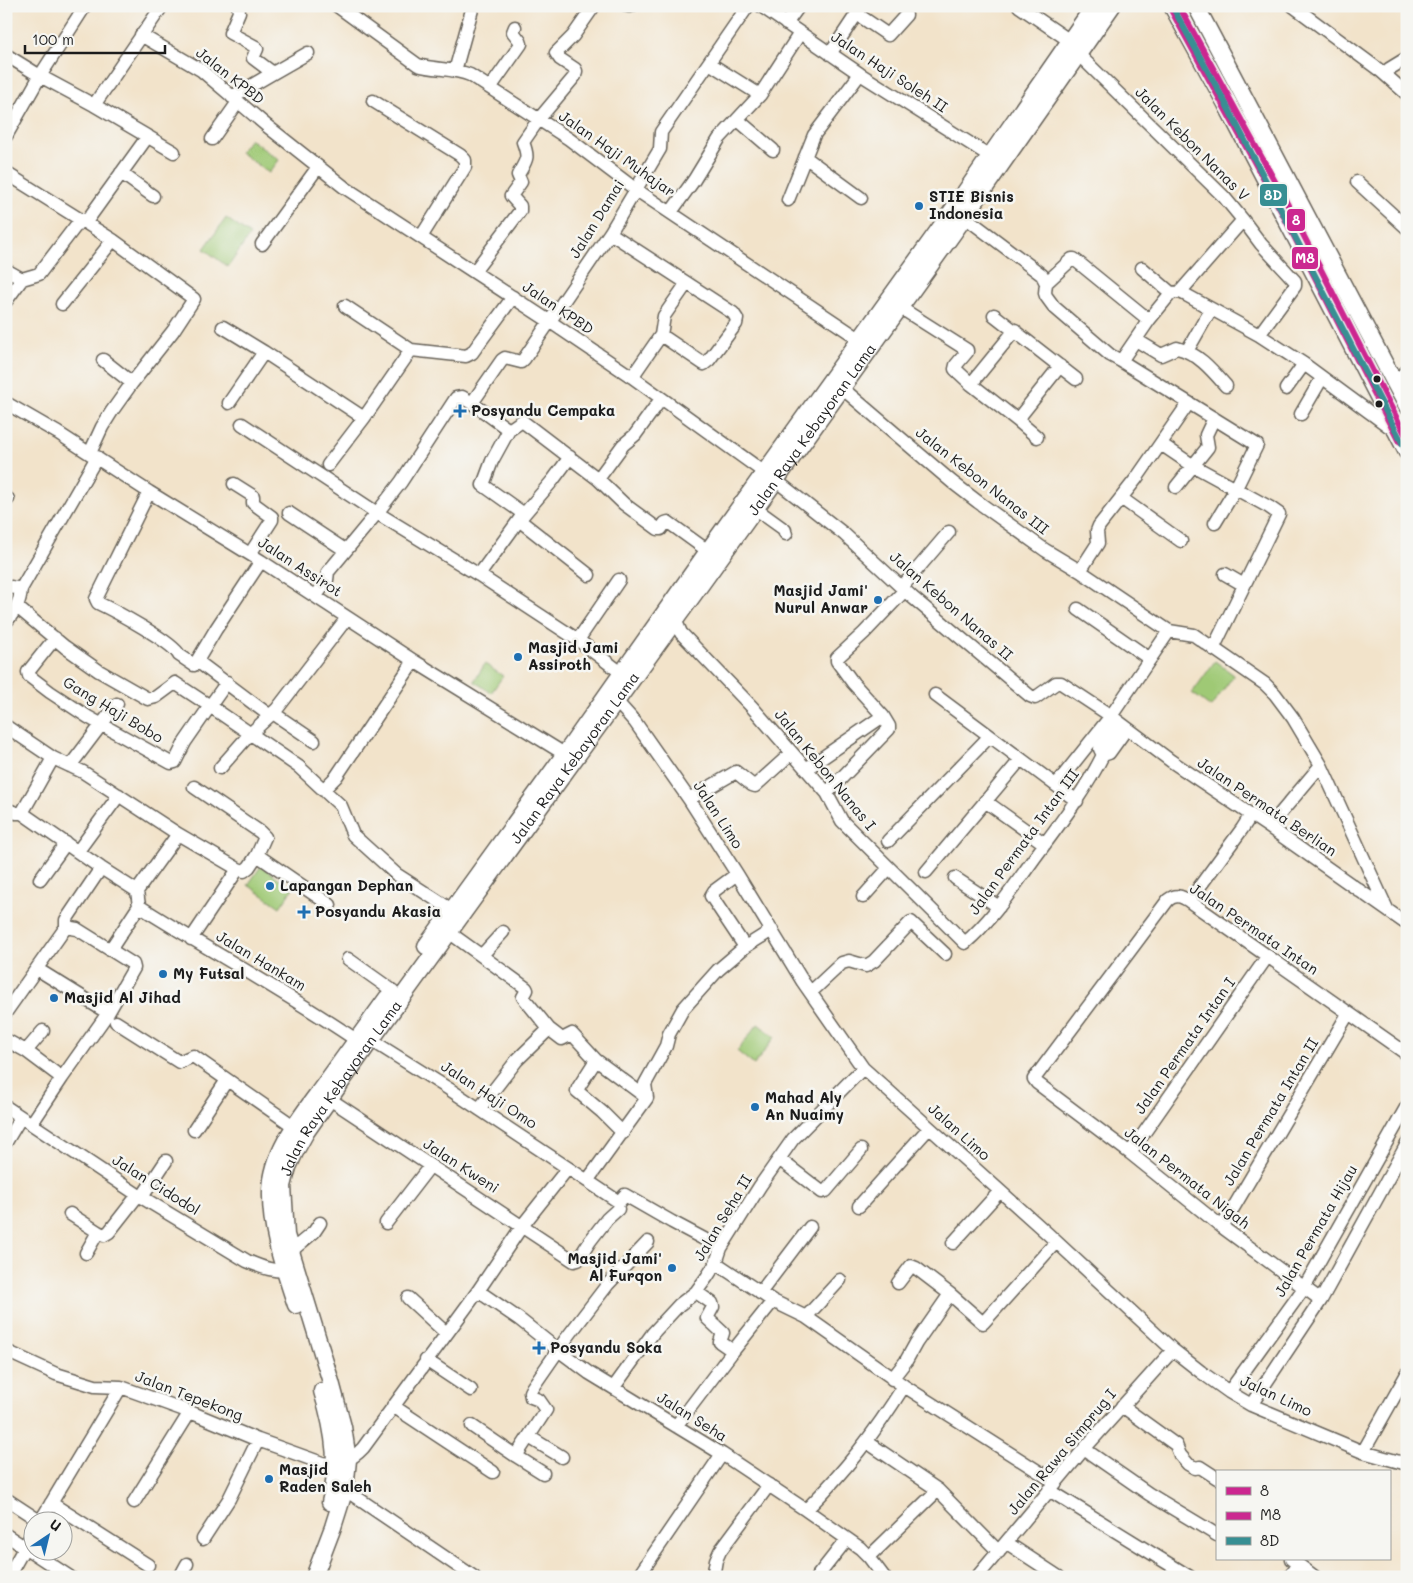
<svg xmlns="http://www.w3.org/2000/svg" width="1413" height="1583" viewBox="0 0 1413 1583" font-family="Mali,sans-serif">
  <rect width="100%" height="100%" fill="#f6f6f2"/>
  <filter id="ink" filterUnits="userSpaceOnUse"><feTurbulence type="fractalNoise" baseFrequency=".02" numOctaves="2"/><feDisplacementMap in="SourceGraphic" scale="10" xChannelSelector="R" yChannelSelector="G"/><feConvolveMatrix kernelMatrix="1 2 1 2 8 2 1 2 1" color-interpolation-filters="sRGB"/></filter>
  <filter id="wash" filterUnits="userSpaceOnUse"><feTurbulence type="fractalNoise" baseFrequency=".0096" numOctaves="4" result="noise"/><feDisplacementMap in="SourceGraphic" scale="20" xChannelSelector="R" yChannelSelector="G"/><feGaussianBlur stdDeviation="1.12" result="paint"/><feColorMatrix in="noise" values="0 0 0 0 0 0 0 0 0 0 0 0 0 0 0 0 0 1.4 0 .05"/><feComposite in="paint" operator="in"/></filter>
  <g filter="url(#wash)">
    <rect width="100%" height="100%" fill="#f2e3ca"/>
    <path fill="#9fc975" stroke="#5e7248" d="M 250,139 L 279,160 L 269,173 L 240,152 Z
      M 226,218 L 250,235 L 228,267 L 204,249 Z
      M 1215,661 L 1234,675 L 1211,707 L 1192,693 Z
      M 485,664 L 503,676 L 491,693 L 474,681 Z
      M 261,866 L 293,888 L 280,907 L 248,885 Z
      M 758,1024 L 775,1037 L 754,1065 L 737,1051 Z"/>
  </g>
  <g filter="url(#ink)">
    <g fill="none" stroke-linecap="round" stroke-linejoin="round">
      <defs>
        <path id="minor" d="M 238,6 L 239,12 L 230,33 L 256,47 L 257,49 L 253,58 L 273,73 L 308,53
          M 337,6 L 418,65 C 435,70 454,68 470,75 L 569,139 L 635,189 L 867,344
          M 628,6 L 631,6
          M 761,6 L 860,74 L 990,156 L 998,159
          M 1019,6 L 1070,41 L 1078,54 L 1224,197 L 1243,220 L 1261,244 L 1295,281 L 1295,286 L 1259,335 L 1304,364 L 1395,431
          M 1293,6 L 1382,72 L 1407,94
          M 857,14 L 888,35 L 906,15
          M 786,24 L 799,6
          M 141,35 L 201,70 L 267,126 L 344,187 L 549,321 L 632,377 L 783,486 L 844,534 L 912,597 L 1030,696 L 1035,698 L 1056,683 L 1061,683 L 1111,716 L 1171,761 L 1269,827 L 1407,924
          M 830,54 L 862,6
          M 6,55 L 40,76 L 94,105 L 174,152
          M 709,63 L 760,95
          M 1389,69 L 1407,58
          M 455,71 L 473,6
          M 490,88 L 521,44 L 520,41 L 513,32 L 515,27
          M 232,97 L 273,73
          M 373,101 L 460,155 L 465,160 L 465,167 L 421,237
          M 94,105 L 162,6
          M 738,120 L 773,150
          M 6,136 L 40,76 L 85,6
          M 212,139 L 238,102
          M 805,157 L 861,198
          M 6,173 L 113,240 L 194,299 L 173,331 L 132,383 L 112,411 L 102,427 L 90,453
          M 121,173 L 153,196
          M 1357,182 L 1407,228
          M 788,200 L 814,135 L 860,74
          M 671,212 L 694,180 L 719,139 L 760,95 L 800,33
          M 965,217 L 1042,275 L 1046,283 L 1045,293 L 1046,296 L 1054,307 L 1110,355 L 1121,361 L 1149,320 L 1171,293 L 1180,292 L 1186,295 L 1259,335
          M 86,222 L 148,136
          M 610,233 L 733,313 L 737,319 L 736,324 L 709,360 L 704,364 L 661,335
          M 262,244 L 318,167
          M 1142,268 L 1171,293
          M 6,270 L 22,279 L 6,301
          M 474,272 L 520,211 L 520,206 L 511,196 L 521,182 L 518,175 L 519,173 C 527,159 529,158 523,142 L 539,119 L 575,76 L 576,71 L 575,69 L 560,59 L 556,53 L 573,36 L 594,6
          M 22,279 L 39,274 L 81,219
          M 1046,283 L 1072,259 L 1074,259 L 1149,320
          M 1180,292 L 1243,220
          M 893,303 L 967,350 L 967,352 L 956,365 L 955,369 L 971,384 L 1017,420 L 1060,366
          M 62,304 L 113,240
          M 345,306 L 411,350 L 466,356 L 472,353 L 477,346 L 513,297
          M 994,315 L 1076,379
          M 223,327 L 264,352 L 364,418 L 411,350
          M 1136,340 L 1161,355 L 1177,348 C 1198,353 1212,370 1226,386
          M 1187,351 L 1211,309
          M 103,360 L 132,383
          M 1121,361 L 1257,445 L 1235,490 L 1215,523
          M 632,377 L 661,335 L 664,316 L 687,283
          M 1395,381 L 1407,371
          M 834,383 L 849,394 L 952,482 L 978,502 L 1045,550 L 1080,571 L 1169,631 L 1194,635 L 1265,684 L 1275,694 L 1293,718 L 1321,765 L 1387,909
          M 971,384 L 1015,330
          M 1286,389 L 1304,364
          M 6,403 L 58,433 L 149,492 L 261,561 L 414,661 L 571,758
          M 229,403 L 264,352
          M 472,403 L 509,430 L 522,421 L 598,479 L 624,504 L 658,529 L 661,529 L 665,523 L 668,522 L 708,551
          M 1301,414 L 1322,378
          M 1017,420 L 1037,437
          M 242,424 L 377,513 L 479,575 L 578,640 L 628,678
          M 509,430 L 492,461 L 483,485 L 524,514
          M 1161,444 L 1192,465 L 1269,507 L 1279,514 L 1213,649
          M 328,465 L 364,418
          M 598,479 L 623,445 L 635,435 L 661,399
          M 234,484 L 253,496 L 253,503 L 272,517 L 272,520 L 250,554
          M 1176,487 L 1208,447 L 1206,435 L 1214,418
          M 149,492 L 96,599 L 98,603 C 113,610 173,642 179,655 L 194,665 L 197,661
          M 6,498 L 8,499
          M 1121,498 L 1181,541
          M 756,509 L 785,530 L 785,533 L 786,534
          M 289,513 L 345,550
          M 519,520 L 589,575
          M 261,561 L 216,629 L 197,661 L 269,715
          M 1080,571 L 1098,543 L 1097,531 L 1099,526 L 1136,479 L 1188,404
          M 1225,574 L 1244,585
          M 479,575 L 519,520 L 553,480 L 570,457
          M 902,587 L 949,532
          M 6,589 L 11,587 L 21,589
          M 316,596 L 327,580 L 328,572 L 377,513 L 401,482 L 456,398 L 462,397 L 472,403 L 502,360 L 505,358 L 521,362 L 524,359 L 610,233 L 660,149 L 661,132 L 748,6
          M 17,607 L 65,647 L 99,671 L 148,699 L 156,697 L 175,683 L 210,706 L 227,682
          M 1078,609 L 1150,659
          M 668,617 L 678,626 L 681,633 L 752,707 L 827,793 L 842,821 L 965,943 C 992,920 1012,889 1033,860 C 1058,826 1084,793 1103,755 L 1100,749 L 1101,745 L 1117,721
          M 6,622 C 15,611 20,603 21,589 L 97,457
          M 55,638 L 28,672 L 29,676 L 50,692 L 88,717 L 171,763 L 175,762 L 185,742 L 210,706 L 299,767 L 341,806 L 353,835 L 396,874 L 452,910
          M 578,640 L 619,580
          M 935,695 L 1077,801
          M 609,696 L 617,702 L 635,722 L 689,799 L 737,874 L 803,982 L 863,1068 L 1048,1234 L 1173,1350 L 1201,1372 L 1229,1392 L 1251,1405 L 1363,1452 L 1407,1464
          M 273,713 L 314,741
          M 7,727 L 53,758 L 83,772 L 178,834 L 238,869 L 244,871 L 249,867 L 257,855 L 330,905
          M 1103,755 L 1109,753 L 1127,728
          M 70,766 L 117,704
          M 220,768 L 250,734 L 277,709 L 347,618
          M 806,769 L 883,716
          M 1056,785 L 1111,716 L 1169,631
          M 194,787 L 260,832 L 265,837 L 257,855
          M 323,790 L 336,777 L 414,661
          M 827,793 L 889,729 L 889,726 L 883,716 L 853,683 L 837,661 L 837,658 L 864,633 L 905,590
          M 689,799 L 736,772 L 752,785 L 755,786 L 786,758
          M 985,801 L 1045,844
          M 6,809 L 16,813 L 22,813 L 53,758
          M 22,813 L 101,868 L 137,891
          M 1269,827 L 1321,765
          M 888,841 L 990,736
          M 78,851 L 119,795
          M 926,872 L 1021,759
          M 737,874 L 714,891 L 711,896 L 745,947
          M 955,878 L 999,907
          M 40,879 L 66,843
          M 863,897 L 889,868
          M 1189,901 L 1242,829 L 1251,815
          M 139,906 C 213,953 290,994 362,1044
          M 66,927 L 66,920 L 101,868
          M 450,933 L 526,988 L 527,990 L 523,997 L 549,1029 L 562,1039 L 572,1034 L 596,1060 L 647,1098
          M 191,939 L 238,869
          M 110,950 L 139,906 L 137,891 L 178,834
          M 482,955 L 503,932
          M 348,959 L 393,991
          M 37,969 L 108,1013
          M 811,992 L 842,963 L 849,961 L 866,966 L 874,961 L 911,922 L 945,954
          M 6,1012 L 66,927 L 77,929 L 133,964 L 134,968 L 108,1013 L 62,1078 L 26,1051 L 6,1040
          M 116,1022 L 179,1062 L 193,1056 L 295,1127
          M 371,1040 L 449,1089 L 619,1202 L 625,1195 L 672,1222 L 721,1248
          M 26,1051 L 43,1031
          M 596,1060 L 578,1088 L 577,1091 L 602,1112 L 623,1133
          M 322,1094 L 574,1261 L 578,1260 L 590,1241 L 607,1219 L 618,1209
          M 6,1107 L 138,1195 L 247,1261 C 261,1267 276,1273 292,1270
          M 479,1109 L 517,1060 L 549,1029
          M 32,1123 L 62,1078
          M 194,1130 L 227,1080
          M 6,1142 L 21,1117
          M 1130,1153 L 1267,957
          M 779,1159 L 822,1192 L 826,1191 L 861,1150
          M 587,1181 L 647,1098 L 645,1084 L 666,1046 L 669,1034 L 683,1009 L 718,970 L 745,947 L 772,930
          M 142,1197 L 166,1161
          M 859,1206 L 929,1128
          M 70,1214 L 98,1232
          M 386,1223 L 430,1166
          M 1222,1227 L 1348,1014
          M 953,1243 L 1000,1191
          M 291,1251 L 314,1232 L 320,1223
          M 86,1253 L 98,1232 L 104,1235 L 109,1232 L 138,1195
          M 716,1263 L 773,1301 L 806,1317 L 904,1386 L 1055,1482
          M 898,1283 L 911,1266 L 916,1268 L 950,1294 L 983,1323 L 1056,1242
          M 478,1291 L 519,1319 L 558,1350 L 589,1373 L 722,1454 L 806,1510 L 860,1548 L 869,1557 L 884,1577
          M 696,1292 L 712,1303 L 713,1307 L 707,1318 L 723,1333 L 720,1342 L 733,1351
          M 760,1293 L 810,1227
          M 408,1298 L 446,1333
          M 1321,1300 L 1222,1227 L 1130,1153 L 1037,1083 L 1034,1079 L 1168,900 C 1176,894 1181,896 1189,901 L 1407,1054
          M 806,1317 L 840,1280
          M 6,1351 L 56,1374 L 95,1386 L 121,1387 L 190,1412 L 258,1440 L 322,1463 C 337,1466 352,1460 363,1448 L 478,1291 L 522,1226 L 568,1168
          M 426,1360 L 471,1390
          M 892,1379 L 906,1361 L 916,1343 L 950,1294
          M 614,1387 L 653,1333 L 679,1305 L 696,1292 L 707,1277 L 716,1263 L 721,1248 L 760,1186 L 793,1139 L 863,1068
          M 1229,1392 L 1304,1288 L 1407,1106
          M 1251,1405 L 1321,1300 L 1407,1144
          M 393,1406 L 493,1472
          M 1122,1406 L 1176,1445 L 1180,1455 L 1188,1464 L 1195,1468 L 1200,1467 L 1217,1478
          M 472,1426 L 516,1456 L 546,1410 L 539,1400 L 531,1397 L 530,1392 L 532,1388 L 566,1339 L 608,1284 L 648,1242
          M 676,1426 L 733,1351 L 773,1301
          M 529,1437 L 562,1457
          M 867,1442 L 938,1490 L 999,1552
          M 1084,1449 L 1149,1494 L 1217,1535
          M 1363,1452 L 1407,1374
          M 516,1456 L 543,1473
          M 336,1488 L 345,1489 L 350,1493 L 474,1577
          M 1049,1490 L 1190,1577
          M 6,1499 L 38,1520
          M 134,1502 L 190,1412
          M 51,1503 L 148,1565
          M 806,1510 C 846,1470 874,1434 904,1386
          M 41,1520 L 121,1387
          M 6,1535 L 70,1577
          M 203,1539 L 229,1499 L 258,1440
          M 1007,1543 L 1059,1577
          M 869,1557 L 938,1490
          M 1291,1559 L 1315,1577
          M 8,1577 L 32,1534
          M 180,1577 L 187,1564
          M 638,1577 L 722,1454
          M 713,1577 L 716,1560 L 720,1551 L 769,1485
          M 817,1577 L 847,1539
          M 977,1577 L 1084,1449 L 1173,1350
          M 1289,1577 L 1298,1564"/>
        <g id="major">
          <path d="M 1172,6 L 1226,104 L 1407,452"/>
          <path d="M 1196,6 L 1407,406"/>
          <path d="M 426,946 L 565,754 L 708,551 L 943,224 L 1094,6"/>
          <path d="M 296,1305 C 284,1268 270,1231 271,1191 C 272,1149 304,1113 327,1081 C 347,1053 367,1026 387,998"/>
          <path d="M 322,1391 C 333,1426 341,1466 330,1502"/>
          <path id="s1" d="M 314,1577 L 333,1527 L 345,1489 L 348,1460 L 343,1427 L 331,1382 L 286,1235 L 283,1186 L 288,1167 L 296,1150 L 306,1132 L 366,1047 L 702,583 L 954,232 L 1112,6"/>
        </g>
      </defs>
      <use href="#minor" stroke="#676259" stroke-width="15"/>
      <use href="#major" stroke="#676259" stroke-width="19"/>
      <use href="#minor" stroke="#fff" stroke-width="12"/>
      <use href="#major" stroke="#fff" stroke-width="16"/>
      <defs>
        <path id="bus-1" d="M 1179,6 L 1289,207 L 1407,438"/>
        <path id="bus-2" d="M 1171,10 L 1281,211 L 1399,442"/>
        <path id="bus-3" d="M 1172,6 L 1226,104 L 1407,452"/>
      </defs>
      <use href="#bus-1" stroke="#f6f6f2" stroke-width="10"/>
      <use href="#bus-2" stroke="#f6f6f2" stroke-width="10"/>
      <use href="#bus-3" stroke="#f6f6f2" stroke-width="10"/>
      <use href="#bus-1" stroke="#cc2790" stroke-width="6"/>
      <use href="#bus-2" stroke="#cb2990" stroke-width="6"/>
      <use href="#bus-3" stroke="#378f93" stroke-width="6"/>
    </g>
  </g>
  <g fill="#1f6fb2" stroke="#f6f6f2" stroke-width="2">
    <circle cx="919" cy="206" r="5"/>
    <path d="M457.5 403.5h5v5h5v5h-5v5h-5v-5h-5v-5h5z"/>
    <circle cx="878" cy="600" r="5"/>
    <circle cx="518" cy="657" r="5"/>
    <circle cx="270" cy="886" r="5"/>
    <path d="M301.5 904.5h5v5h5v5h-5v5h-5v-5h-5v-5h5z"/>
    <circle cx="163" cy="974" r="5"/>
    <circle cx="54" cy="998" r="5"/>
    <circle cx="755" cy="1107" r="5"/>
    <circle cx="672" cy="1268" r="5"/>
    <path d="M536.5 1340.5h5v5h5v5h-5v5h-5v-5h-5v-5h5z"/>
    <circle cx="269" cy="1479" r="5"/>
  </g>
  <g fill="#1c1c1c" stroke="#f6f6f2" stroke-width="2">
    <circle cx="1377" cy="379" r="4.5"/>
    <circle cx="1379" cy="404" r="4.5"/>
  </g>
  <g text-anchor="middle" stroke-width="5" stroke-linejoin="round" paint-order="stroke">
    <g font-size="15" fill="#1c1c1c" stroke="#f6f6f2">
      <text transform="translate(889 72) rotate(33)" y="5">Jalan Haji Soleh II</text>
      <text transform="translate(230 76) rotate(38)" y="5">Jalan KPBD</text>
      <text transform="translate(1192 144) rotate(45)" y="5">Jalan Kebon Nanas V</text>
      <text transform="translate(617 154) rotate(35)" y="5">Jalan Haji Muhajar</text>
      <text transform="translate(597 219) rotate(-58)" y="5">Jalan Damai</text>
      <text transform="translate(558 308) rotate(34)" y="5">Jalan KPBD</text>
      <text dy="5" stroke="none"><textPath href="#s1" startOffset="1330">Jalan Raya Kebayoran Lama</textPath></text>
      <text transform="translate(982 481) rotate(38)" y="5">Jalan Kebon Nanas III</text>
      <text transform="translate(300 567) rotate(33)" y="5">Jalan Assirot</text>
      <text transform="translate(951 606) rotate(41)" y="5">Jalan Kebon Nanas II</text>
      <text transform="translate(113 710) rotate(31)" y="5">Gang Haji Bobo</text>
      <text dy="5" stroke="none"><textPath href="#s1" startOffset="925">Jalan Raya Kebayoran Lama</textPath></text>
      <text transform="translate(825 770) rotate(51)" y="5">Jalan Kebon Nanas I</text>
      <text transform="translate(1267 807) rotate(34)" y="5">Jalan Permata Berlian</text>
      <text transform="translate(718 815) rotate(57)" y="5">Jalan Limo</text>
      <text transform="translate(1024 842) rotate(-54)" y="5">Jalan Permata Intan III</text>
      <text transform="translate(1254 929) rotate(34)" y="5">Jalan Permata Intan</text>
      <text transform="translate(261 961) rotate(31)" y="5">Jalan Hankam</text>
      <text transform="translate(1185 1046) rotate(-55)" y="5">Jalan Permata Intan I</text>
      <text dy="5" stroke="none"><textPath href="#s1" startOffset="520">Jalan Raya Kebayoran Lama</textPath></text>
      <text transform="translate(489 1095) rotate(33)" y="5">Jalan Haji Omo</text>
      <text transform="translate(1271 1112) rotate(-59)" y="5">Jalan Permata Intan II</text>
      <text transform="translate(959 1132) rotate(42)" y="5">Jalan Limo</text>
      <text transform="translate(461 1166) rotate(33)" y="5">Jalan Kweni</text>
      <text transform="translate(1187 1178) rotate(38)" y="5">Jalan Permata Nigah</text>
      <text transform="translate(156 1185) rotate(32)" y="5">Jalan Cidodol</text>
      <text transform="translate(723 1218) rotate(-59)" y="5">Jalan Seha II</text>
      <text transform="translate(1316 1231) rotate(-60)" y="5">Jalan Permata Hijau</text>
      <text transform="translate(189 1396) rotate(21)" y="5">Jalan Tepekong</text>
      <text transform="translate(1276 1396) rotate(25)" y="5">Jalan Limo</text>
      <text transform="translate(692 1417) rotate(32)" y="5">Jalan Seha</text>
      <text transform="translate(1062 1452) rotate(-50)" y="5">Jalan Rawa Simprug I</text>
    </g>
    <g font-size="15" font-weight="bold" fill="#1c1c1c" stroke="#f6f6f2" text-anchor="start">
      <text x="929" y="202">STIE Bisnis<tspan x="929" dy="17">Indonesia</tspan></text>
      <text x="471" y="416">Posyandu Cempaka</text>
      <text x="868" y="596" text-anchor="end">Masjid Jami'<tspan x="868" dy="17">Nurul Anwar</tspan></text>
      <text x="528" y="653">Masjid Jami<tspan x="528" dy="17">Assiroth</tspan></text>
      <text x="280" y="891">Lapangan Dephan</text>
      <text x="315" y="917">Posyandu Akasia</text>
      <text x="173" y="979">My Futsal</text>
      <text x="64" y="1003">Masjid Al Jihad</text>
      <text x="765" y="1103">Mahad Aly<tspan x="765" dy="17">An Nuaimy</tspan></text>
      <text x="662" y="1264" text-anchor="end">Masjid Jami'<tspan x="662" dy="17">Al Furqon</tspan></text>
      <text x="550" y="1353">Posyandu Soka</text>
      <text x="279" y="1475">Masjid<tspan x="279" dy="17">Raden Saleh</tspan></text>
    </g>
  </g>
  <g stroke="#f6f6f2" stroke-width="2">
    <rect x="1259" y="183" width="29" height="24" rx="5" fill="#378f93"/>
    <rect x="1286" y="208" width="20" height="24" rx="5" fill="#cc2790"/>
    <rect x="1291" y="246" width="28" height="24" rx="5" fill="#cb2990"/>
  </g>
  <g font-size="14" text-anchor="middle" font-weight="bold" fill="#fff">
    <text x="1273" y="200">8D</text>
    <text x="1296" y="225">8</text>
    <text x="1305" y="263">M8</text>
  </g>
  <rect width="1413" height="1583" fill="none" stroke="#f6f6f2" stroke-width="25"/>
  <rect x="1216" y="1470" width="175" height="90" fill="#f6f6f2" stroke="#9f9f9c"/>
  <rect x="1226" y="1487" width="25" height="8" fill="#cc2790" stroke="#9f9f9c"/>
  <text x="1260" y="1496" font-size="15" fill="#1c1c1c">8</text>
  <rect x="1226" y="1512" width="25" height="8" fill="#cb2990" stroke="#9f9f9c"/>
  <text x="1260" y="1520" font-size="15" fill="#1c1c1c">M8</text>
  <rect x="1226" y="1537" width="25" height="8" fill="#378f93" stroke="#9f9f9c"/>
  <text x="1260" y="1546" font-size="15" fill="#1c1c1c">8D</text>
  <g transform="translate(48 1536) rotate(35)"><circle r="24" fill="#f6f6f2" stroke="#9f9f9c"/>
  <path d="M0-4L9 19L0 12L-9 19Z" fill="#1f6fb2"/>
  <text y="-8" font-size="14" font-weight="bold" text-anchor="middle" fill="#1c1c1c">U</text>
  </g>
  <path d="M25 45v8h140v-8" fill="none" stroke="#1c1c1c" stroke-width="2.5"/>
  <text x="32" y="45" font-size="15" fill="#1c1c1c" stroke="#f6f6f2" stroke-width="4" paint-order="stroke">100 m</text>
</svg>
